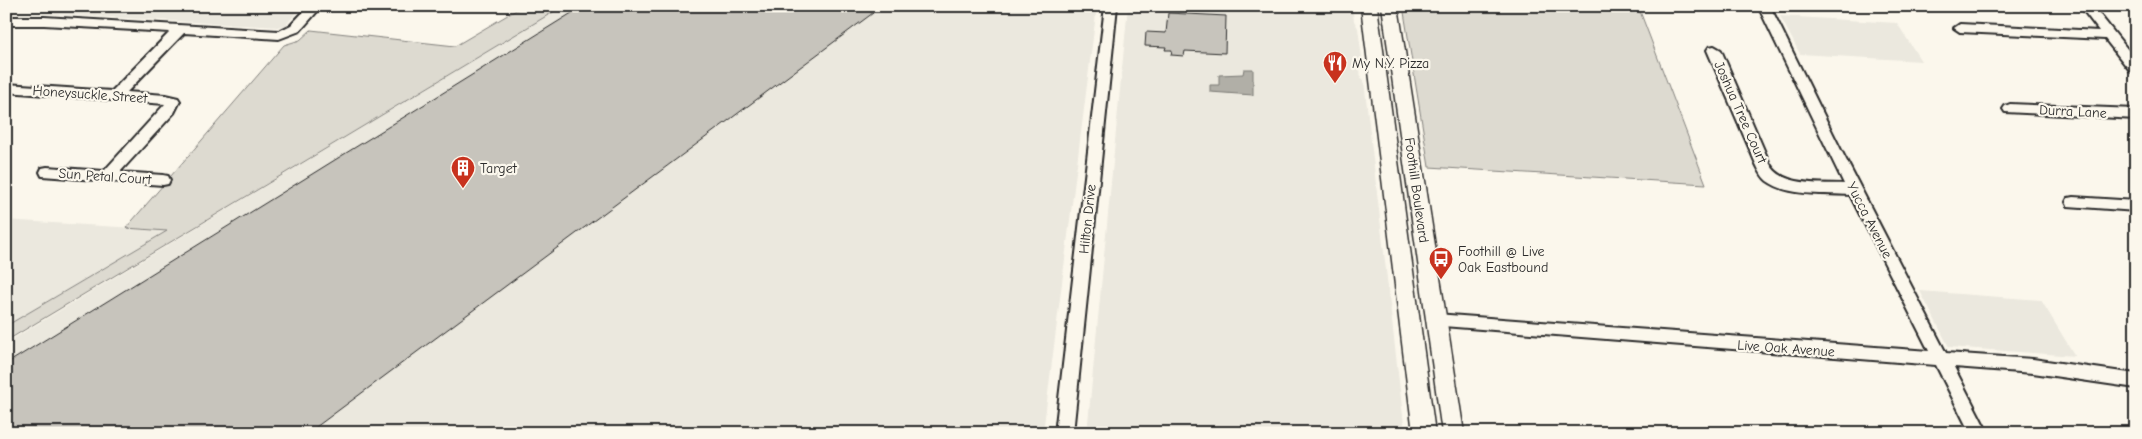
<svg xmlns="http://www.w3.org/2000/svg" width="2142" height="439" viewBox="0 0 2142 439" font-family="'Comic Neue',sans-serif">
  <rect width="100%" height="100%" fill="#fbf7ec"/>
  <filter id="ink" filterUnits="userSpaceOnUse"><feTurbulence type="fractalNoise" baseFrequency=".02" numOctaves="2"/><feDisplacementMap in="SourceGraphic" scale="10" xChannelSelector="R" yChannelSelector="G"/><feConvolveMatrix kernelMatrix="1 2 1 2 8 2 1 2 1" color-interpolation-filters="sRGB"/></filter>
  <g filter="url(#ink)">
    <path fill="#ebe8de" d="M 62,6 L 302,6 L 286,25 L 277,27 L 53,14 Z
      M 563,6 L 1097,6 L 1043,433 L 6,433 L 6,343 Z
      M 1128,6 L 1352,6 L 1354,21 L 1358,28 L 1363,66 L 1360,69 L 1361,78 L 1364,81 L 1405,433 L 1087,433 Z
      M 1780,16 L 1897,23 L 1921,61 L 1800,54 Z
      M 6,220 L 20,221 L 168,230 L 6,326 Z
      M 1920,291 L 2041,300 L 2075,356 L 1949,347 Z"/>
    <path fill="#dddad0" stroke="#84827e" d="M 523,6 L 563,6 L 6,341 L 6,326 L 167,231 L 126,228 L 284,45 L 300,40 L 311,30 L 455,46 Z
      M 1403,6 L 1638,6 L 1706,184 L 1429,167 Z"/>
    <path fill="#b1afa7" stroke="#7b7a75" d="M 1244,69 L 1253,69 L 1253,95 L 1210,92 L 1210,85 L 1219,85 L 1219,75 L 1243,74 Z"/>
    <path fill="#c7c4bc" stroke="#2b2b2b" d="M 583,6 L 859,6 L 873,13 L 308,433 L 6,433 L 6,364 Z
      M 1168,13 L 1226,16 L 1225,53 L 1185,51 L 1184,56 L 1171,55 L 1172,50 L 1165,50 L 1166,47 L 1145,46 L 1146,32 L 1166,33 Z"/>
    <g fill="none" stroke-linecap="round" stroke-linejoin="round">
      <defs>
        <path id="minor" d="M 309,6 L 322,6 L 300,31 L 279,39 L 184,33 L 127,92 L 165,95 L 178,98 L 180,101 L 174,113 L 120,172 L 163,175 L 168,176 L 170,180 L 168,184 L 163,185 L 42,176 L 40,172 L 42,168 L 47,167 L 104,171 L 165,104 L 6,92 L 6,84 L 112,91 L 170,32 L 44,25 L 6,25 L 6,17 L 44,17 L 279,31 L 291,25 Z
          M 1105,6 L 1117,6 L 1073,433 L 1055,433 Z
          M 1758,6 L 1770,6 L 1841,150 L 1946,353 L 2033,359 L 2136,374 L 2136,388 L 2033,373 L 1954,367 L 1988,433 L 1970,433 L 1936,365 L 1430,325 L 1428,320 L 1430,315 L 1436,314 L 1929,351 L 1850,195 C 1824,193 1789,197 1767,181 C 1762,177 1759,170 1756,164 L 1707,50 L 1709,47 L 1714,46 L 1721,50 L 1770,164 C 1782,187 1822,183 1844,184 Z
          M 2080,6 L 2093,6 L 2136,60 L 2136,73 L 2131,72 L 2105,39 L 1960,32 L 1954,28 L 1960,24 L 2099,31 Z
          M 2010,104 L 2136,109 L 2136,119 L 2005,112 L 2003,109 L 2005,106 Z
          M 2073,197 L 2136,201 L 2136,211 L 2068,206 L 2066,202 L 2068,198 Z"/>
        <path id="major" d="M 1361,6 L 1377,6 L 1435,433 L 1413,433 Z
          M 1382,6 L 1398,6 L 1464,433 L 1442,433 Z"/>
      </defs>
      <use href="#minor" stroke="#2b2b2b" stroke-width="4"/>
      <use href="#major" stroke="#2b2b2b" stroke-width="3"/>
      <use href="#minor" fill="#fbf7ec" fill-rule="evenodd"/>
      <use href="#major" fill="#fbf7ec" fill-rule="evenodd"/>
    </g>
  </g>
  <defs>
    <symbol id="restaurant-pin" viewBox="-11 -11 22 30"><path d="M0 17L-7.5 6A9.5 9.5 0 1 1 7.5 6Z" fill="#c8321e" stroke="#fbf7ec"/><path d="M-5-6h1v4h1v-4h1v4h1v-4h1v5L-1.5 .5V6h-2V.5L-5-1ZM5-6V6H3V1.5H1.5Q1.5-4 5-6Z" fill="#fff"/></symbol>
    <symbol id="building-pin" viewBox="-11 -11 22 30"><path d="M0 17L-7.5 6A9.5 9.5 0 1 1 7.5 6Z" fill="#c8321e" stroke="#fbf7ec"/><path d="M-4-6H4V6H1V3H-1V6H-4ZM-2.5-4.3h1.7v1.8h-1.7ZM.8-4.3h1.7v1.8H.8ZM-2.5-1h1.7V.8h-1.7ZM.8-1h1.7V.8H.8Z" fill="#fff"/></symbol>
    <symbol id="bus-pin" viewBox="-11 -11 22 30"><path d="M0 17L-7.5 6A9.5 9.5 0 1 1 7.5 6Z" fill="#c8321e" stroke="#fbf7ec"/><path d="M-5-6H5V4H4V6H2V4H-2V6H-4V4H-5ZM-3.5-4V0h7V-4ZM-3.5 1.2v1.5H-2V1.2ZM2 1.2v1.5H3.5V1.2Z" fill="#fff"/></symbol>
  </defs>
  <g fill-rule="evenodd">
    <use href="#restaurant-pin" x="1321" y="49" width="28" height="38"/>
    <use href="#building-pin" x="449" y="154" width="28" height="38"/>
    <use href="#bus-pin" x="1427" y="245" width="28" height="38"/>
  </g>
  <g text-anchor="middle" stroke-width="4.5" stroke-linejoin="round" paint-order="stroke">
    <g font-size="14" fill="#2b2b2b" stroke="#fbf7ec" text-anchor="start">
      <text x="1352" y="68">My N.Y. Pizza</text>
      <text x="480" y="173">Target</text>
      <text x="1458" y="256">Foothill @ Live<tspan x="1458" dy="16">Oak Eastbound</tspan></text>
    </g>
    <g font-size="14" fill="#2b2b2b" stroke="#fbf7ec">
      <text transform="translate(90 94) rotate(4)" y="5">Honeysuckle Street</text>
      <text transform="translate(2073 111) rotate(3)" y="5">Durra Lane</text>
      <text transform="translate(1741 112) rotate(66)" y="5">Joshua Tree Court</text>
      <text transform="translate(105 176) rotate(4)" y="5">Sun Petal Court</text>
      <text transform="translate(1417 190) rotate(82)" y="5">Foothill Boulevard</text>
      <text transform="translate(1087 219) rotate(-84)" y="5">Hilton Drive</text>
      <text transform="translate(1870 220) rotate(63)" y="5">Yucca Avenue</text>
      <text transform="translate(1786 348) rotate(4)" y="5">Live Oak Avenue</text>
    </g>
  </g>
  <rect width="2142" height="439" fill="none" stroke="#fbf7ec" stroke-width="25"/>
  <rect x="12" y="12" width="2117" height="414" fill="none" stroke="#2b2b2b" stroke-width="2" filter="url(#ink)"/>
</svg>
